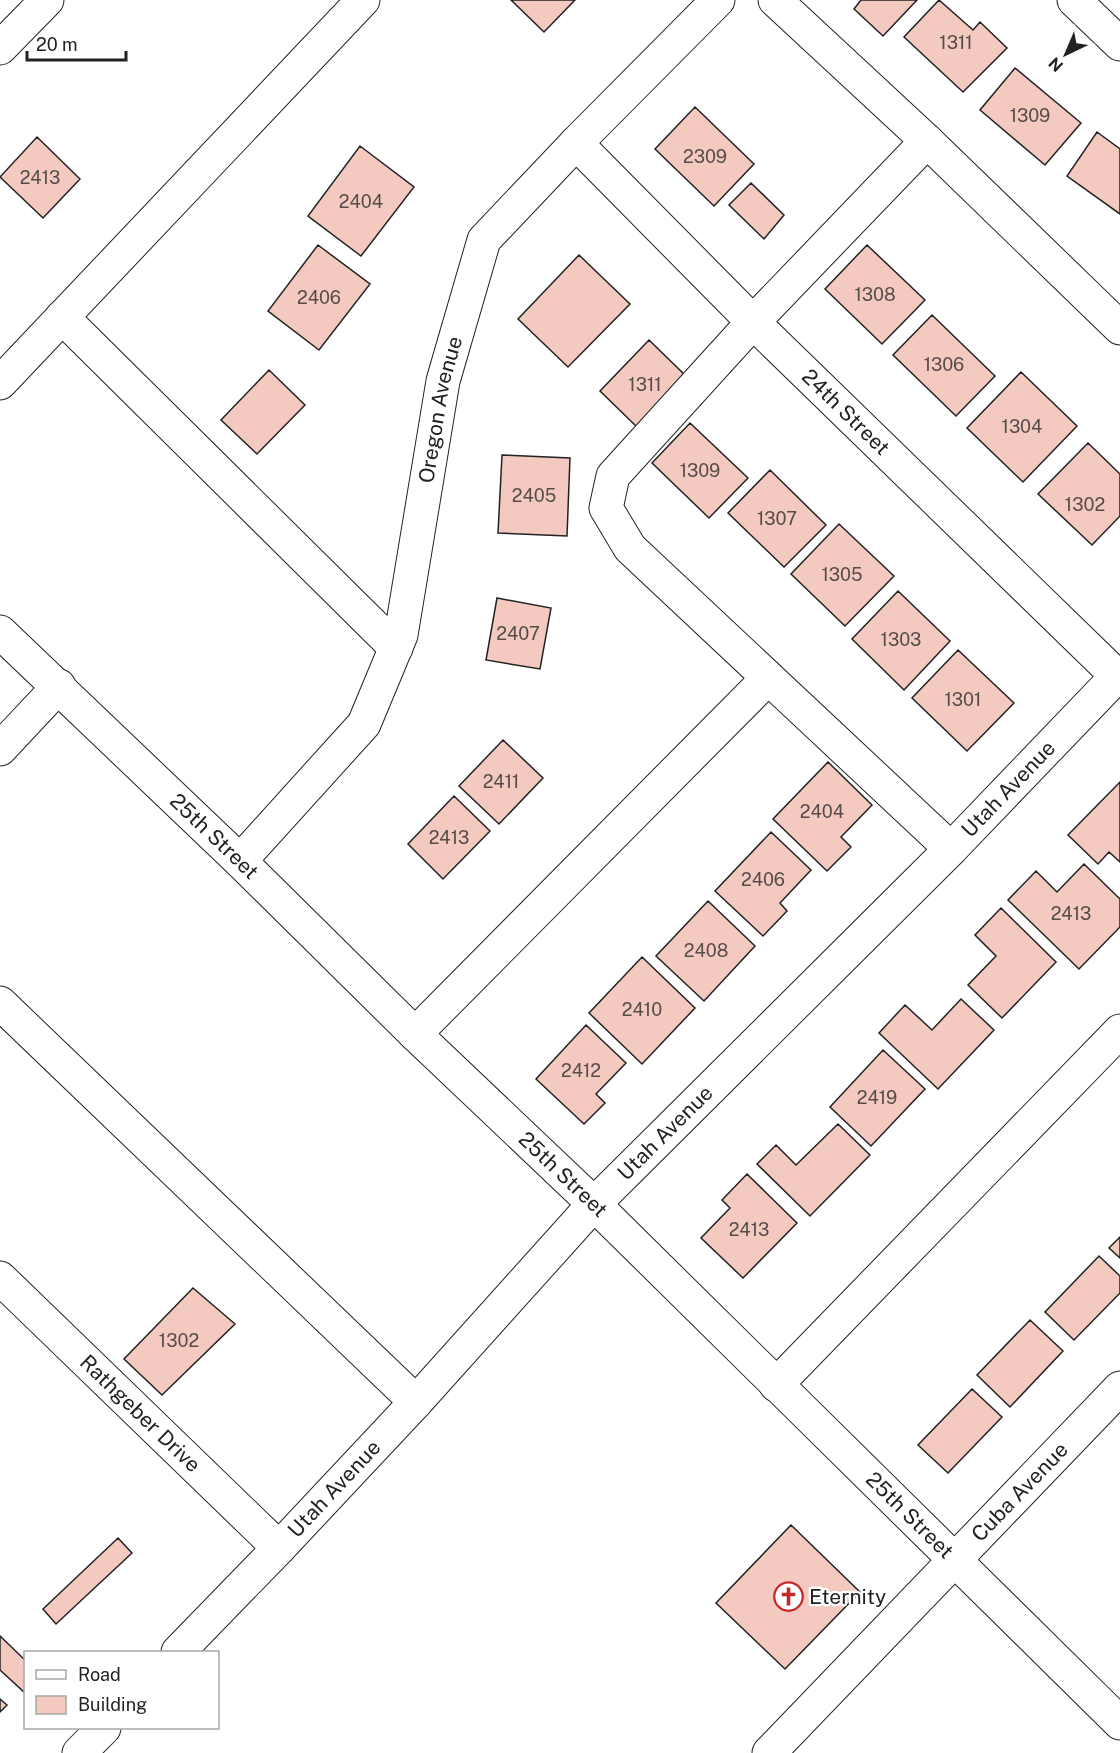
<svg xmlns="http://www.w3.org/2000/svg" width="1120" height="1753" viewBox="0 0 1120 1753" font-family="'Public Sans',sans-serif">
  <rect width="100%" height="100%" fill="#fff"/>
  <path fill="#f3c9c0" stroke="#222" stroke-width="1.5" d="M 511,0 L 575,0 L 544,32 Z
    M 861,0 L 917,0 L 883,36 L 854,9 Z
    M 939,0 L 973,30 L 980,22 L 1007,48 L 963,92 L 904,37 Z
    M 1015,68 L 1081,123 L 1045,165 L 980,110 Z
    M 695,107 L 754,164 L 714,206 L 655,149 Z
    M 1097,132 L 1120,149 L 1120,214 L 1067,176 Z
    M 37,137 L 80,179 L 43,218 L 0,177 Z
    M 360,146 L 414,187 L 361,256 L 308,216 Z
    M 751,183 L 784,215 L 764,239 L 729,205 Z
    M 318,245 L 370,284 L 319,350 L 268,311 Z
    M 867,245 L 925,300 L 882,344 L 825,289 Z
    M 579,255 L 630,304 L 568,367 L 518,319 Z
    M 932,315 L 995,376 L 956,416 L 893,355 Z
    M 649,340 L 689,379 L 640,430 L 600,391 Z
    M 269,370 L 305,405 L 257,454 L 221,420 Z
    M 1021,372 L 1077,426 L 1023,482 L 967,428 Z
    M 690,423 L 748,478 L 709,518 L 652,463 Z
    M 1088,443 L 1120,474 L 1120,516 L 1092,545 L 1038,494 Z
    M 502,455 L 570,458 L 567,536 L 498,533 Z
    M 770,470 L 826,525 L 784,567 L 728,513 Z
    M 839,524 L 894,576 L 845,626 L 791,574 Z
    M 898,591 L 950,641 L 904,690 L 852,639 Z
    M 497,598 L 551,608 L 540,669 L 486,660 Z
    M 958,650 L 1014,703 L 967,751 L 912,698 Z
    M 503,740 L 543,778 L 499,824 L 459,786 Z
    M 828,762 L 872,805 L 841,837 L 851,847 L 827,871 L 773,819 Z
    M 1120,782 L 1120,862 L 1109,852 L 1098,864 L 1068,835 Z
    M 454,796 L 490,831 L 443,879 L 408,844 Z
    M 771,832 L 811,870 L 780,903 L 787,911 L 763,936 L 715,891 Z
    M 1084,864 L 1120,899 L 1120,927 L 1079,969 L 1008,900 L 1036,871 L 1057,892 Z
    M 708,901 L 755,946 L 704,1001 L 656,956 Z
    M 1001,908 L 1056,962 L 1002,1018 L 968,985 L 996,956 L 975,935 Z
    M 642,957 L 695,1008 L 642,1064 L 589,1013 Z
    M 961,999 L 994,1030 L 938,1089 L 879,1033 L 905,1005 L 932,1030 Z
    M 586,1025 L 626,1063 L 596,1094 L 605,1103 L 584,1124 L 536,1079 Z
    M 883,1050 L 925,1089 L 871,1146 L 830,1107 Z
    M 838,1124 L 870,1155 L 810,1216 L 757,1164 L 776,1145 L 796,1165 Z
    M 747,1174 L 797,1223 L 743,1278 L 701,1238 L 730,1208 L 722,1200 Z
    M 1120,1237 L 1120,1258 L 1109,1248 Z
    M 1099,1256 L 1120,1276 L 1120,1293 L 1074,1340 L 1045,1312 Z
    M 193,1288 L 235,1324 L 162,1395 L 124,1359 Z
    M 1030,1320 L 1063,1351 L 1010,1407 L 977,1375 Z
    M 972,1389 L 1002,1417 L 948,1473 L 918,1445 Z
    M 791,1525 L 860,1592 L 785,1669 L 716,1603 Z
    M 118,1538 L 132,1553 L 56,1624 L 43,1609 Z
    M 0,1636 L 26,1661 L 26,1691 L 24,1692 L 0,1670 Z
    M 0,1699 L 7,1705 L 0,1712 Z"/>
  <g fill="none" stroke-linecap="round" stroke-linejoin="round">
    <defs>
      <g id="minor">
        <path d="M 775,0 L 927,141 L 1120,328"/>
        <path d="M 1074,0 L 1120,44"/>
        <path d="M 927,141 L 753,322 L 613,476 L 606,508 L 630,548 L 951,849"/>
        <path id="s1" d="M 576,143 L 753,322 L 1120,679"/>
        <path d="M 62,317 L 396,648"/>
        <path d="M 0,383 L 363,0"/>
        <path id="s2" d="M 0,632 L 240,861 L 415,1034 L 594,1204 L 1120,1723"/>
        <path d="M 0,749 L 59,686"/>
        <path id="s3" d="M 240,861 L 364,724 L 401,635 L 443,381 L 484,240 L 576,143 L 718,0"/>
        <path d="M 0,1003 L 416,1402"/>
        <path d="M 415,1034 L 768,678"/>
        <path id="s4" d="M 0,1278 L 279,1548"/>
        <path d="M 776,1385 L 1120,1031"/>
        <path id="s5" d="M 178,1652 L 279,1548 L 416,1402 L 594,1204 L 951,849 L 1117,676"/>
        <path d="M 79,1753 L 104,1728"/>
        <path id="s6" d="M 769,1753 L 1120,1388"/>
      </g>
      <path id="major" d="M 0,48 L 47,0"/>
    </defs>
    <use href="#minor" stroke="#222" stroke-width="35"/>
    <use href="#major" stroke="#222" stroke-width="35"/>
    <use href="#minor" stroke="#fff" stroke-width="33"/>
    <use href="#major" stroke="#fff" stroke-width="33"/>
  </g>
  <defs>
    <symbol id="church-ring" viewBox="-11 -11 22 22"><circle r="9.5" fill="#fff" stroke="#c62828" stroke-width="1.5"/><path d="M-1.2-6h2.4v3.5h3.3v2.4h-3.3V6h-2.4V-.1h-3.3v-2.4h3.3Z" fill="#c62828"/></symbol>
  </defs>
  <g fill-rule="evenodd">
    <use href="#church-ring" x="772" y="1580" width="33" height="33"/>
  </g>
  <g text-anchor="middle" stroke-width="4.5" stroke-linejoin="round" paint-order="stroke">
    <g font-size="18" fill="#564c4a">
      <text x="956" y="49">1311</text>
      <text x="1030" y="122">1309</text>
      <text x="705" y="163">2309</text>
      <text x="40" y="184">2413</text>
      <text x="361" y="208">2404</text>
      <text x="875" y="301">1308</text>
      <text x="319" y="304">2406</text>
      <text x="944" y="371">1306</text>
      <text x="645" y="391">1311</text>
      <text x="1022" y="433">1304</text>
      <text x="700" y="477">1309</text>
      <text x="534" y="502">2405</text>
      <text x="1085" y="511">1302</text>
      <text x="777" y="525">1307</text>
      <text x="842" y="581">1305</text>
      <text x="518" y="640">2407</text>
      <text x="901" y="646">1303</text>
      <text x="963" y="706">1301</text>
      <text x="501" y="788">2411</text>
      <text x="822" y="818">2404</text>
      <text x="449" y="844">2413</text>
      <text x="763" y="886">2406</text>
      <text x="1071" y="920">2413</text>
      <text x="706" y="957">2408</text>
      <text x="642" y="1016">2410</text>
      <text x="581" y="1077">2412</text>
      <text x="877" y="1104">2419</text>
      <text x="749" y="1236">2413</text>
      <text x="179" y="1347">1302</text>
    </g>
    <g font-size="21" fill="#222" stroke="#fff">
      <text dy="7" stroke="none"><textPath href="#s3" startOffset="510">Oregon Avenue</textPath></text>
      <text dy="7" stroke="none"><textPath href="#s1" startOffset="381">24th Street</textPath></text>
      <text dy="7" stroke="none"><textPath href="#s5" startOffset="1198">Utah Avenue</textPath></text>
      <text dy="7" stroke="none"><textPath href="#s2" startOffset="296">25th Street</textPath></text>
      <text dy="7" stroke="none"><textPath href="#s5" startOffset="712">Utah Avenue</textPath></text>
      <text dy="7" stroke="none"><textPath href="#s2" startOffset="782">25th Street</textPath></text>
      <text dy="7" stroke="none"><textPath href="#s4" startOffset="195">Rathgeber Drive</textPath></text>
      <text dy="7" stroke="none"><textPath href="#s5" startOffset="226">Utah Avenue</textPath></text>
      <text dy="7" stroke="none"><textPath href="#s6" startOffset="362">Cuba Avenue</textPath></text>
      <text dy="7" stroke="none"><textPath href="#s2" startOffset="1268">25th Street</textPath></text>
    </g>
    <g font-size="21" fill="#222" stroke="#fff" text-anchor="start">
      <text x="809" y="1604">Eternity</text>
    </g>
  </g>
  <rect x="24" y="1651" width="195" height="78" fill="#ffffff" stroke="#a7a7a7" stroke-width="1.5"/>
  <rect x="36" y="1670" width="30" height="9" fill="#ffffff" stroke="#a7a7a7" stroke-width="1.5"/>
  <text x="78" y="1681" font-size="18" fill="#222222">Road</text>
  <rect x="36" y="1696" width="30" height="18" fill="#f3c9c0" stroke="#a7a7a7" stroke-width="1.5"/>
  <text x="78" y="1711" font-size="18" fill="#222222">Building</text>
  <g transform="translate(1066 54) rotate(224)" stroke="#ffffff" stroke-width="4.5" paint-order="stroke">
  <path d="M0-4.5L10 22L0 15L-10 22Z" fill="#222222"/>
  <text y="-9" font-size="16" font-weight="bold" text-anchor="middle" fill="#222222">N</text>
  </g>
  <path d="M27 51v9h99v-9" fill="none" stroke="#222222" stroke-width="3"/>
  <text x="36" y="51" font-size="18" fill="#222222" stroke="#ffffff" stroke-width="4.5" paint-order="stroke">20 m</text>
</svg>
